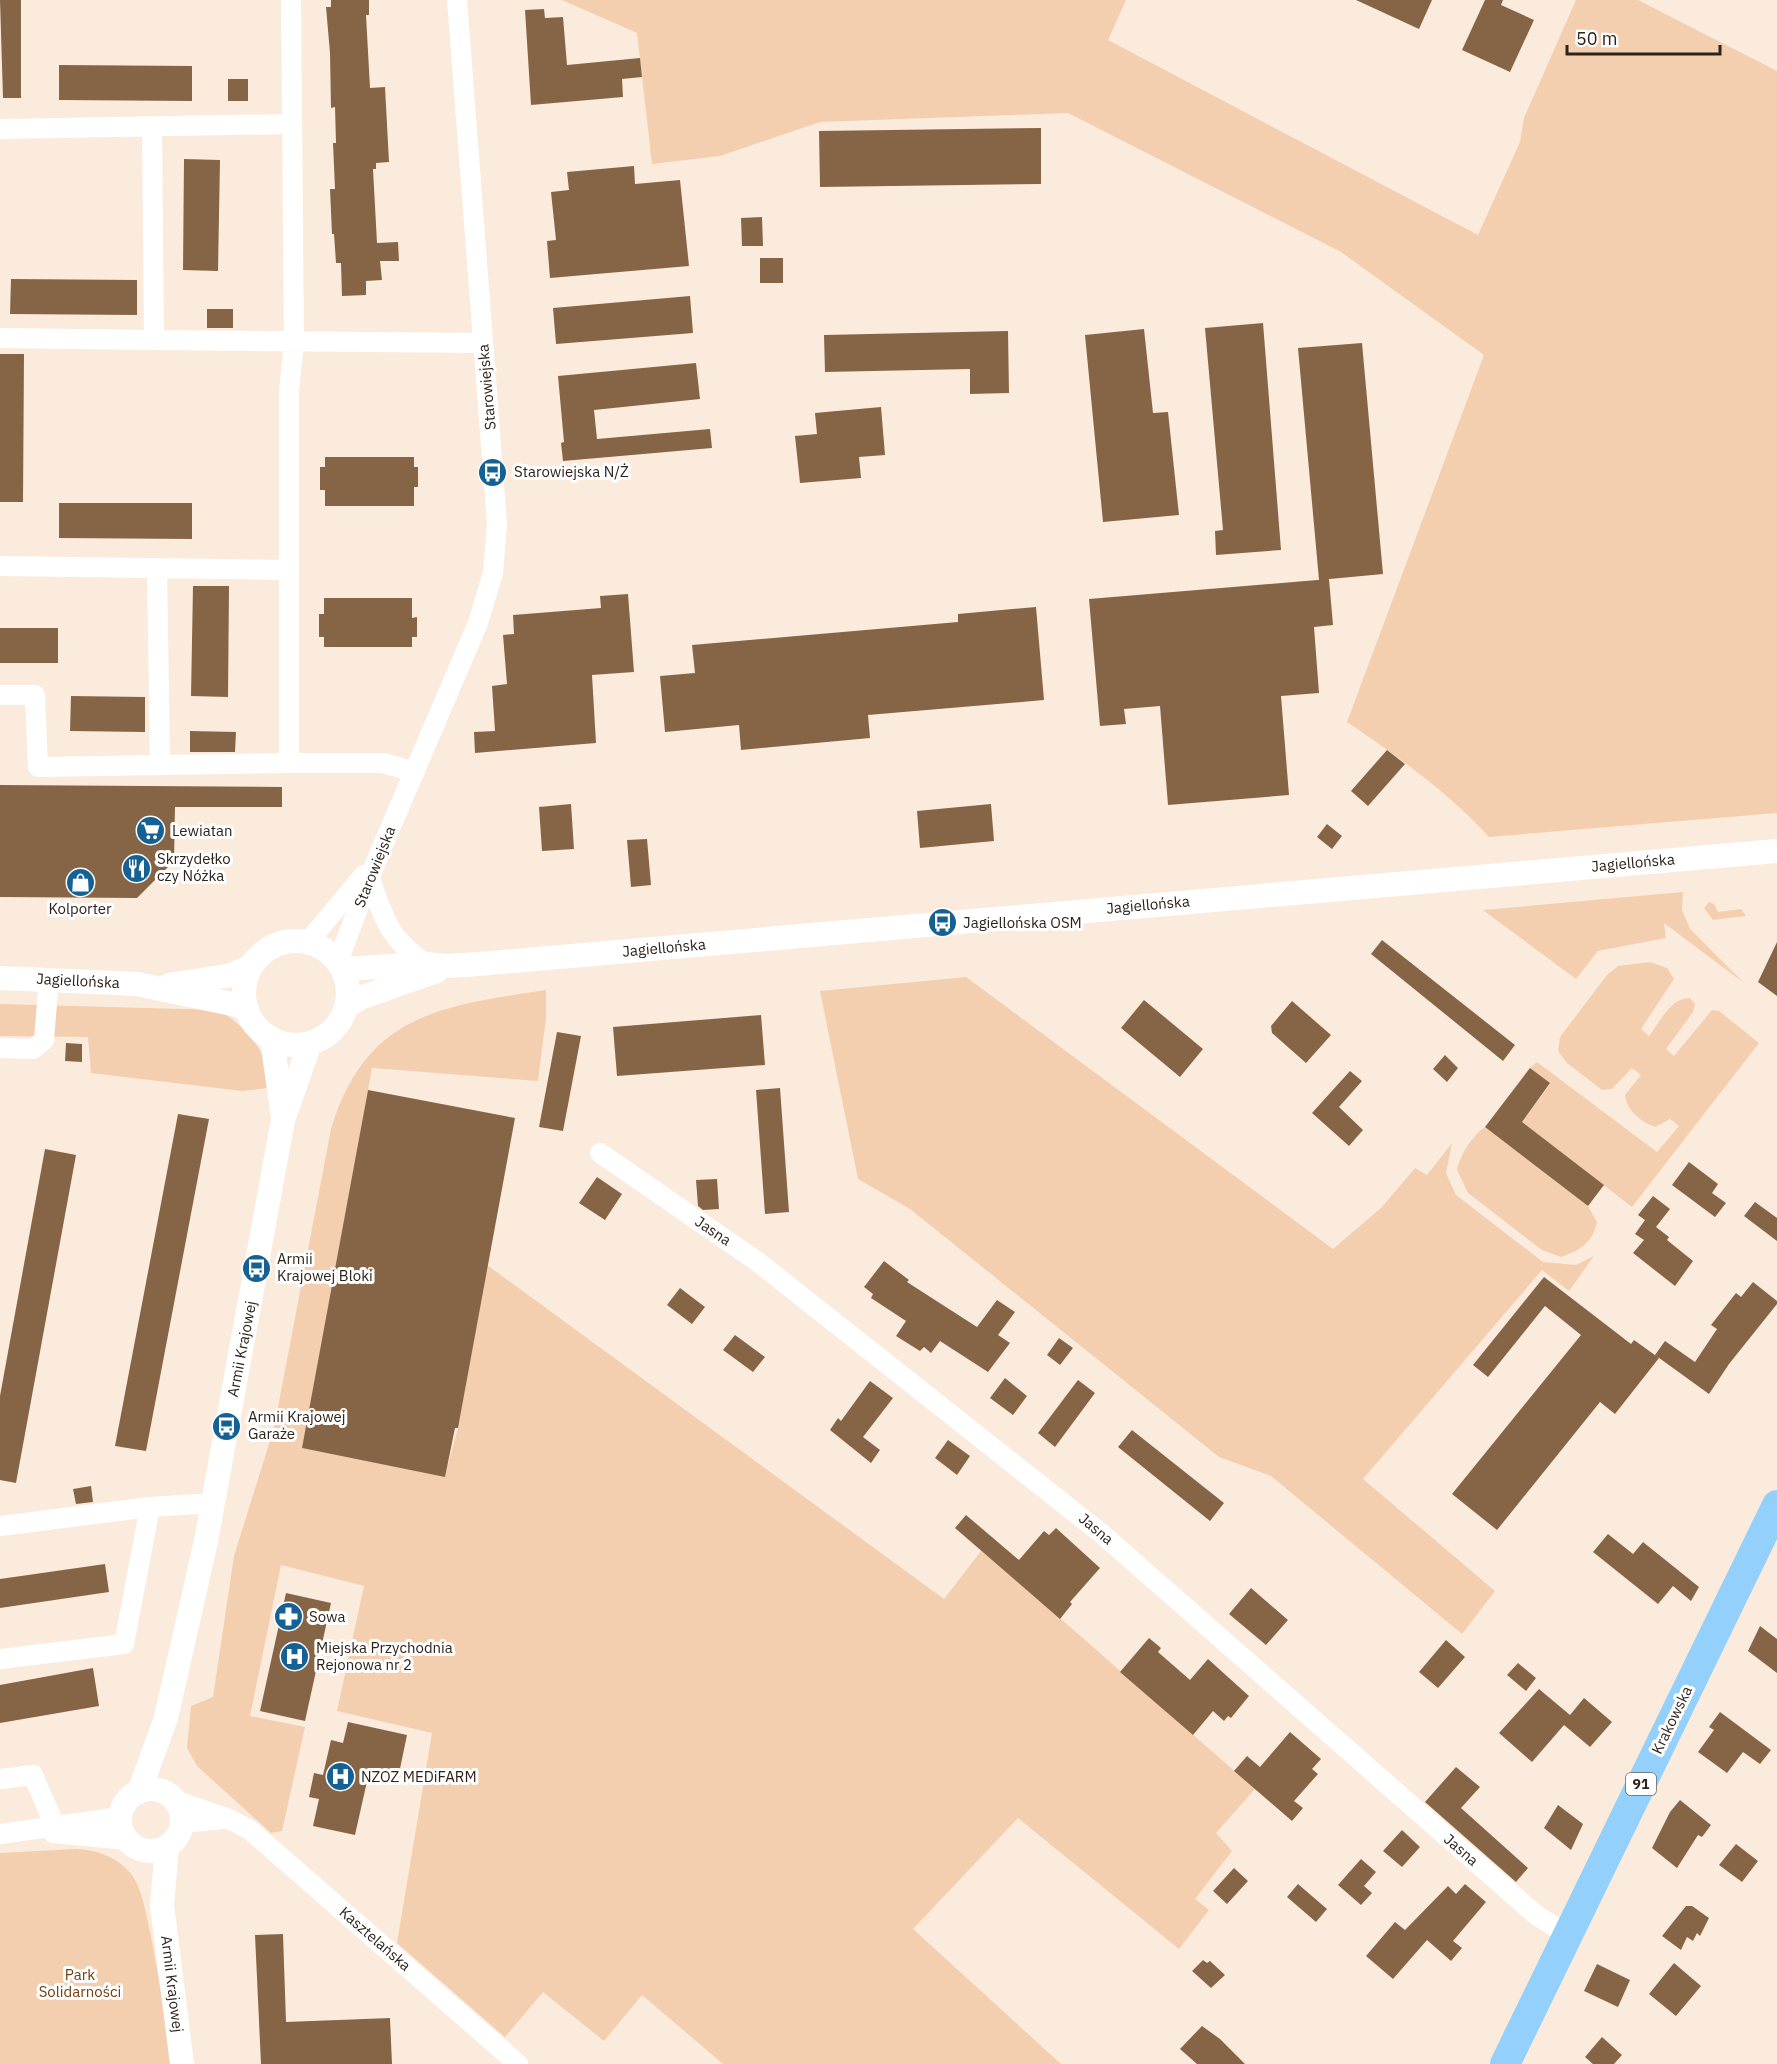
<svg xmlns="http://www.w3.org/2000/svg" width="1777" height="2064" viewBox="0 0 1777 2064" font-family="'IBM Plex Sans',sans-serif">
  <rect width="100%" height="100%" fill="#fbebdd"/>
  <path fill="#f3cfb0" d="M 562,0 L 1126,0 L 1108,40 L 1478,235 L 1520,142 L 1524,118 L 1576,0 L 1638,0 L 1777,71 L 1777,813 L 1489,837 C 1449,793 1396,755 1347,722 L 1484,355 L 1341,252 L 1068,113 L 820,122 L 720,156 L 652,164 L 637,33 Z
    M 1683,892 L 1682,910 L 1690,929 L 1744,983 L 1664,923 L 1666,938 L 1598,951 L 1576,979 L 1483,910 Z
    M 1709,902 L 1714,904 L 1718,912 L 1741,909 L 1746,916 L 1713,920 L 1704,908 Z
    M 1650,962 L 1667,968 L 1674,979 L 1641,1029 L 1649,1036 C 1660,1022 1671,997 1690,998 L 1695,1004 L 1693,1012 L 1666,1049 L 1674,1056 L 1712,1010 L 1719,1011 L 1759,1043 L 1632,1207 L 1522,1122 L 1550,1084 L 1530,1068 L 1537,1062 L 1657,1152 L 1679,1126 L 1670,1119 L 1655,1127 C 1640,1121 1627,1111 1625,1095 L 1641,1075 L 1632,1068 L 1612,1089 L 1602,1090 L 1567,1063 L 1558,1051 L 1560,1037 L 1607,975 L 1618,966 Z
    M 966,977 L 1333,1249 L 1382,1207 L 1415,1168 L 1427,1175 L 1452,1143 L 1446,1173 L 1456,1195 L 1543,1262 L 1576,1265 L 1594,1256 L 1569,1291 L 1542,1270 L 1363,1479 L 1495,1591 L 1462,1634 L 1271,1476 L 1219,1457 L 910,1209 L 858,1179 L 820,991 Z
    M 546,990 L 546,1018 L 538,1081 L 372,1068 L 303,1448 L 445,1476 L 458,1428 L 487,1265 L 944,1599 L 981,1551 L 996,1562 L 1255,1789 L 1216,1833 L 1232,1851 L 1195,1899 L 1209,1910 L 1179,1949 L 1018,1818 L 913,1929 L 1061,2064 L 723,2064 L 642,1995 L 604,2041 L 543,1992 L 505,2037 L 397,1943 L 432,1733 L 337,1711 L 364,1586 L 281,1565 L 250,1716 L 305,1727 L 282,1831 L 271,1833 L 197,1766 L 187,1748 L 191,1706 L 213,1697 L 234,1556 L 274,1428 L 331,1129 C 366,1014 440,1006 546,990 Z
    M 0,1004 L 220,1010 C 247,1029 271,1053 268,1088 L 242,1091 L 91,1073 L 88,1037 L 0,1036 Z
    M 1485,1127 L 1588,1206 L 1597,1222 C 1593,1242 1580,1251 1561,1257 L 1542,1250 L 1468,1193 L 1457,1170 C 1460,1155 1472,1136 1485,1127 Z
    M 76,1849 C 98,1850 118,1857 132,1875 C 144,1893 146,1916 151,1936 C 159,1979 166,2021 172,2064 L 0,2064 L 0,1853 Z"/>
  <path fill="#866547" d="M 0,0 L 21,0 L 21,98 L 3,98 Z
    M 331,0 L 369,0 L 369,15 L 366,15 L 370,88 L 385,87 L 389,162 L 376,163 L 376,169 L 373,169 L 377,243 L 398,242 L 399,261 L 380,261 L 382,280 L 366,281 L 366,295 L 342,296 L 341,263 L 336,263 L 334,234 L 332,234 L 330,189 L 335,189 L 333,143 L 336,143 L 335,107 L 331,108 L 330,53 L 326,7 L 331,7 Z
    M 1356,0 L 1432,0 L 1419,29 Z
    M 1485,0 L 1503,0 L 1501,5 L 1534,20 L 1510,72 L 1462,50 Z
    M 544,9 L 545,18 L 563,17 L 567,65 L 640,58 L 642,77 L 622,79 L 623,97 L 531,105 L 525,10 Z
    M 59,65 L 192,66 L 192,101 L 59,100 Z
    M 228,79 L 248,79 L 248,101 L 228,101 Z
    M 1041,128 L 1041,184 L 820,187 L 819,131 Z
    M 184,159 L 220,160 L 218,271 L 183,270 Z
    M 634,166 L 635,184 L 680,180 L 689,266 L 550,278 L 547,241 L 556,240 L 551,192 L 569,190 L 567,172 Z
    M 762,217 L 763,246 L 742,246 L 741,218 Z
    M 760,258 L 783,258 L 783,283 L 760,283 Z
    M 11,279 L 137,280 L 137,315 L 10,314 Z
    M 690,296 L 693,333 L 556,344 L 553,308 Z
    M 207,309 L 233,309 L 233,328 L 207,328 Z
    M 1263,323 L 1281,550 L 1216,555 L 1215,531 L 1223,530 L 1205,328 Z
    M 1144,329 L 1153,413 L 1168,412 L 1179,515 L 1103,522 L 1085,335 Z
    M 1008,331 L 1009,393 L 970,394 L 970,369 L 825,372 L 824,335 Z
    M 1362,343 L 1383,574 L 1319,580 L 1298,348 Z
    M 0,354 L 24,354 L 23,502 L 0,502 Z
    M 696,363 L 700,399 L 594,410 L 597,439 L 710,429 L 712,448 L 563,461 L 561,443 L 564,442 L 558,376 Z
    M 881,407 L 885,455 L 859,457 L 861,478 L 800,483 L 795,436 L 817,434 L 815,413 Z
    M 325,457 L 414,457 L 414,467 L 418,467 L 418,487 L 414,487 L 414,506 L 325,506 L 325,490 L 320,490 L 320,467 L 325,467 Z
    M 59,503 L 192,503 L 192,539 L 59,538 Z
    M 1329,579 L 1333,625 L 1314,627 L 1319,693 L 1281,696 L 1289,795 L 1168,805 L 1160,706 L 1124,709 L 1126,724 L 1100,726 L 1089,599 Z
    M 193,586 L 229,586 L 228,697 L 191,696 Z
    M 628,594 L 634,672 L 592,675 L 596,743 L 475,753 L 474,732 L 495,731 L 492,686 L 507,684 L 503,635 L 514,634 L 513,615 L 601,608 L 600,596 Z
    M 324,598 L 412,598 L 412,618 L 417,617 L 417,637 L 412,637 L 412,647 L 324,647 L 324,637 L 319,637 L 319,614 L 324,614 Z
    M 1036,607 L 1044,700 L 868,715 L 870,738 L 741,750 L 739,725 L 665,732 L 660,676 L 695,673 L 692,645 L 958,622 L 958,614 Z
    M 0,628 L 58,628 L 58,663 L 0,663 Z
    M 71,696 L 145,697 L 145,732 L 70,731 Z
    M 190,731 L 236,732 L 235,752 L 190,752 Z
    M 1387,750 L 1405,764 L 1368,806 L 1351,791 Z
    M 0,785 L 282,787 L 282,807 L 175,807 L 174,861 L 137,898 L 0,897 Z
    M 571,804 L 574,849 L 542,851 L 539,807 Z
    M 991,804 L 994,841 L 920,848 L 917,811 Z
    M 1327,824 L 1342,836 L 1332,849 L 1317,837 Z
    M 647,839 L 651,885 L 631,887 L 627,840 Z
    M 1382,940 L 1515,1045 L 1503,1061 L 1371,954 Z
    M 1777,942 L 1777,996 L 1758,982 Z
    M 1144,1000 L 1203,1049 L 1180,1077 L 1121,1028 Z
    M 1292,1001 L 1331,1035 L 1306,1063 L 1272,1033 L 1271,1026 Z
    M 761,1015 L 765,1065 L 617,1076 L 613,1027 Z
    M 557,1032 L 581,1036 L 563,1131 L 539,1127 Z
    M 66,1043 L 82,1044 L 82,1062 L 65,1061 Z
    M 1445,1055 L 1458,1068 L 1447,1082 L 1433,1069 Z
    M 1530,1068 L 1550,1083 L 1522,1122 L 1604,1185 L 1588,1206 L 1485,1127 Z
    M 1350,1071 L 1362,1081 L 1339,1107 L 1363,1130 L 1349,1146 L 1312,1113 Z
    M 780,1088 L 789,1212 L 765,1214 L 756,1090 Z
    M 368,1090 L 515,1118 L 458,1428 L 455,1428 L 445,1477 L 302,1448 Z
    M 178,1114 L 209,1119 L 146,1451 L 115,1446 Z
    M 45,1149 L 76,1155 L 16,1483 L 0,1480 L 0,1396 Z
    M 1689,1162 L 1718,1184 L 1712,1193 L 1726,1203 L 1715,1217 L 1672,1185 Z
    M 597,1177 L 622,1194 L 605,1220 L 579,1203 Z
    M 717,1179 L 719,1209 L 703,1210 L 698,1206 L 696,1180 Z
    M 1653,1196 L 1670,1209 L 1656,1227 L 1669,1237 L 1667,1240 L 1693,1261 L 1675,1286 L 1633,1253 L 1644,1240 L 1635,1234 L 1645,1220 L 1638,1215 Z
    M 1755,1202 L 1777,1218 L 1777,1241 L 1744,1216 Z
    M 884,1261 L 909,1280 L 907,1282 L 977,1327 L 997,1300 L 1015,1312 L 998,1335 L 1010,1343 L 988,1372 L 940,1341 L 931,1353 L 924,1347 L 920,1351 L 896,1336 L 906,1321 L 871,1298 L 873,1294 L 864,1287 Z
    M 1544,1277 L 1631,1344 L 1634,1340 L 1659,1358 L 1615,1414 L 1600,1402 L 1497,1530 L 1452,1494 L 1581,1335 L 1545,1306 L 1488,1377 L 1473,1365 Z
    M 1753,1282 L 1777,1301 L 1777,1304 L 1729,1364 L 1709,1394 L 1655,1355 L 1665,1341 L 1695,1362 L 1717,1329 L 1711,1325 L 1736,1293 L 1741,1297 Z
    M 680,1288 L 705,1307 L 692,1324 L 667,1305 Z
    M 735,1335 L 765,1357 L 753,1372 L 723,1350 Z
    M 1059,1338 L 1073,1348 L 1060,1365 L 1047,1355 Z
    M 1005,1378 L 1027,1396 L 1013,1415 L 990,1398 Z
    M 1078,1380 L 1095,1393 L 1055,1447 L 1038,1433 Z
    M 870,1381 L 893,1398 L 863,1437 L 880,1450 L 871,1463 L 830,1430 L 838,1418 L 841,1421 Z
    M 1132,1430 L 1224,1503 L 1210,1521 L 1118,1447 Z
    M 948,1440 L 970,1456 L 957,1475 L 935,1458 Z
    M 91,1486 L 93,1502 L 76,1504 L 73,1489 Z
    M 966,1515 L 1019,1560 L 1044,1531 L 1049,1535 L 1056,1528 L 1100,1568 L 1070,1602 L 1072,1604 L 1060,1619 L 955,1528 Z
    M 1608,1534 L 1633,1554 L 1643,1542 L 1699,1587 L 1691,1601 L 1673,1586 L 1658,1604 L 1593,1552 Z
    M 105,1564 L 109,1592 L 0,1608 L 0,1579 Z
    M 1251,1588 L 1288,1620 L 1266,1645 L 1229,1614 Z
    M 286,1593 L 331,1603 L 305,1721 L 260,1711 Z
    M 1760,1626 L 1777,1639 L 1777,1673 L 1748,1651 Z
    M 1149,1638 L 1161,1648 L 1158,1652 L 1190,1680 L 1208,1659 L 1249,1696 L 1231,1718 L 1228,1716 L 1224,1721 L 1213,1711 L 1193,1735 L 1120,1672 Z
    M 1446,1640 L 1465,1657 L 1438,1688 L 1419,1672 Z
    M 1518,1663 L 1536,1678 L 1526,1691 L 1507,1675 Z
    M 93,1668 L 99,1706 L 0,1723 L 0,1685 Z
    M 1539,1689 L 1570,1715 L 1584,1698 L 1612,1722 L 1590,1747 L 1564,1725 L 1532,1762 L 1499,1733 Z
    M 1720,1712 L 1771,1750 L 1760,1764 L 1743,1752 L 1727,1773 L 1698,1752 L 1714,1730 L 1709,1727 Z
    M 348,1722 L 407,1735 L 397,1783 L 368,1777 L 355,1835 L 313,1826 L 319,1799 L 309,1797 L 314,1773 L 323,1775 L 331,1740 L 343,1743 Z
    M 1290,1732 L 1321,1759 L 1312,1769 L 1318,1774 L 1294,1801 L 1303,1808 L 1292,1821 L 1234,1771 L 1247,1756 L 1260,1767 Z
    M 1456,1767 L 1480,1787 L 1461,1808 L 1528,1868 L 1516,1882 L 1425,1802 Z
    M 1680,1800 L 1711,1825 L 1702,1837 L 1698,1835 L 1677,1868 L 1652,1848 L 1670,1812 Z
    M 1558,1805 L 1583,1824 L 1571,1850 L 1544,1828 Z
    M 1402,1830 L 1420,1847 L 1402,1867 L 1383,1851 Z
    M 1736,1844 L 1758,1861 L 1742,1882 L 1719,1865 Z
    M 1361,1859 L 1376,1872 L 1364,1886 L 1372,1893 L 1361,1905 L 1338,1885 Z
    M 1234,1868 L 1248,1881 L 1227,1904 L 1213,1891 Z
    M 1298,1884 L 1327,1909 L 1316,1922 L 1287,1897 Z
    M 1465,1884 L 1486,1902 L 1453,1941 L 1462,1948 L 1451,1961 L 1427,1940 L 1393,1979 L 1366,1956 L 1395,1922 L 1405,1930 L 1448,1886 L 1456,1894 Z
    M 1686,1906 L 1692,1906 L 1709,1918 L 1700,1936 L 1697,1933 L 1693,1941 L 1687,1937 L 1681,1950 L 1662,1936 Z
    M 283,1934 L 286,2022 L 390,2018 L 392,2064 L 261,2064 L 255,1935 Z
    M 1203,1960 L 1207,1963 L 1210,1961 L 1225,1975 L 1211,1988 L 1192,1971 Z
    M 1674,1963 L 1701,1986 L 1676,2016 L 1649,1994 Z
    M 1597,1964 L 1630,1980 L 1618,2007 L 1584,1991 Z
    M 1202,2026 L 1220,2039 L 1245,2064 L 1197,2064 L 1180,2049 Z
    M 1602,2037 L 1622,2055 L 1614,2064 L 1593,2064 L 1585,2057 Z"/>
  <g fill="none" stroke-linecap="round" stroke-linejoin="round">
    <path stroke="#fff" stroke-width="20" d="M 291,0 L 294,342 L 289,391 L 289,763 L 383,763 L 415,772
      M 152,126 L 154,340 L 483,343
      M 0,129 L 292,124
      M 0,338 L 154,340
      M 0,566 L 289,570
      M 157,568 L 160,765
      M 0,695 L 35,695 L 38,767 L 289,763
      M 370,879 C 385,921 388,937 426,964
      M 308,942 L 364,875
      M 338,961 L 377,859 L 478,623 L 493,573 L 497,524 L 457,0
      M 0,1048 L 33,1049 L 44,1040 L 49,979
      M 600,1153 L 758,1262 L 1102,1534 L 1536,1915 L 1568,1935
      M 0,1526 L 150,1507
      M 0,1659 L 124,1644 L 150,1507 L 213,1503
      M 0,1779 L 33,1775 L 54,1824
      M 174,1800 L 229,1819 L 250,1830 L 518,2064
      M 182,1823 L 223,1819
      M 53,1833 L 128,1840
      M 0,1834 L 120,1817"/>
    <path stroke="#fff" stroke-width="24" d="M244 993a52 52 0 1 1 104 0a52 52 0 1 1-104 0Z
      M 344,969 L 426,964 L 448,966 L 479,964 L 1777,851
      M 0,978 L 137,984 L 246,1007
      M 169,985 L 232,975 L 251,966
      M 347,1006 L 360,998 L 437,971
      M 272,1039 L 283,1118
      M120 1820a31 31 0 1 1 62 0a31 31 0 1 1-62 0Z
      M 139,1792 L 166,1718 L 206,1541 L 283,1120 L 310,1043
      M 167,1847 L 162,1905 L 182,2064"/>
    <path stroke="#93d0fc" stroke-width="30" d="M 1505,2064 L 1777,1505"/>
  </g>
  <defs>
    <symbol id="bus-disc" viewBox="-11 -11 22 22"><circle r="9.5" fill="#156194" stroke="#fff"/><path d="M-5-6H5V4H4V6H2V4H-2V6H-4V4H-5ZM-3.5-4V0h7V-4ZM-3.5 1.2v1.5H-2V1.2ZM2 1.2v1.5H3.5V1.2Z" fill="#fff"/></symbol>
    <symbol id="supermarket-disc" viewBox="-11 -11 22 22"><circle r="9.5" fill="#156194" stroke="#fff"/><path d="M-6-5.5h2.5l.6 2H6L4.5 2H-2.5L-4.4-4H-6ZM-1.5 3.2a1.3 1.3 0 1 0 .1 0ZM3 3.2a1.3 1.3 0 1 0 .1 0Z" fill="#fff"/></symbol>
    <symbol id="restaurant-disc" viewBox="-11 -11 22 22"><circle r="9.5" fill="#156194" stroke="#fff"/><path d="M-5-6h1v4h1v-4h1v4h1v-4h1v5L-1.5 .5V6h-2V.5L-5-1ZM5-6V6H3V1.5H1.5Q1.5-4 5-6Z" fill="#fff"/></symbol>
    <symbol id="shop-disc" viewBox="-11 -11 22 22"><circle r="9.5" fill="#156194" stroke="#fff"/><path d="M-5-2.5h2.3a2.7 3.5 0 0 1 5.4 0H5L5.5 6h-11ZM-1.5-2.5h3a1.5 2.3 0 0 0-3 0Z" fill="#fff"/></symbol>
    <symbol id="pharmacy-disc" viewBox="-11 -11 22 22"><circle r="9.5" fill="#156194" stroke="#fff"/><path d="M-2-6h4v4h4v4h-4v4h-4v-4h-4v-4h4Z" fill="#fff"/></symbol>
    <symbol id="hospital-disc" viewBox="-11 -11 22 22"><circle r="9.5" fill="#156194" stroke="#fff"/><path d="M-5-5h3v3.5h4V-5h3V5h-3V1.5h-4V5h-3Z" fill="#fff"/></symbol>
  </defs>
  <g fill-rule="evenodd">
    <use href="#bus-disc" x="476" y="456" width="33" height="33"/>
    <use href="#supermarket-disc" x="134" y="814" width="33" height="33"/>
    <use href="#restaurant-disc" x="120" y="852" width="33" height="33"/>
    <use href="#shop-disc" x="64" y="866" width="33" height="33"/>
    <use href="#bus-disc" x="926" y="906" width="33" height="33"/>
    <use href="#bus-disc" x="240" y="1252" width="33" height="33"/>
    <use href="#bus-disc" x="210" y="1410" width="33" height="33"/>
    <use href="#pharmacy-disc" x="272" y="1600" width="33" height="33"/>
    <use href="#hospital-disc" x="278" y="1640" width="33" height="33"/>
    <use href="#hospital-disc" x="324" y="1760" width="33" height="33"/>
  </g>
  <g text-anchor="middle" stroke-width="6" stroke-linejoin="round" paint-order="stroke">
    <rect fill="#fff" stroke="#6c655f" stroke-width="1.5" x="1626" y="1773" width="30" height="22" rx="4.5"/>
    <g font-size="14" font-weight="bold" fill="#2d231b">
      <text x="1641" y="1789">91</text>
    </g>
    <g font-size="15" fill="#2d231b" stroke="#fff">
      <text transform="translate(487 387) rotate(-95)" y="5">Starowiejska</text>
      <text transform="translate(1633 863) rotate(-5)" y="5">Jagiellońska</text>
      <text transform="translate(375 867) rotate(-68)" y="5">Starowiejska</text>
      <text transform="translate(1148 905) rotate(-5)" y="5">Jagiellońska</text>
      <text transform="translate(664 948) rotate(-5)" y="5">Jagiellońska</text>
      <text transform="translate(78 981) rotate(3)" y="5">Jagiellońska</text>
      <text transform="translate(713 1231) rotate(34)" y="5">Jasna</text>
      <text transform="translate(242 1349) rotate(-79)" y="5">Armii Krajowej</text>
      <text transform="translate(1096 1529) rotate(40)" y="5">Jasna</text>
      <text transform="translate(1672 1720) rotate(-64)" y="5">Krakowska</text>
      <text transform="translate(1461 1850) rotate(41)" y="5">Jasna</text>
      <text transform="translate(375 1939) rotate(41)" y="5">Kasztelańska</text>
      <text transform="translate(172 1984) rotate(83)" y="5">Armii Krajowej</text>
    </g>
    <g font-size="15" fill="#2d231b" stroke="#fff" text-anchor="start">
      <text x="514" y="477">Starowiejska N/Ż</text>
      <text x="172" y="836">Lewiatan</text>
      <text x="157" y="864">Skrzydełko<tspan x="157" dy="17">czy Nóżka</tspan></text>
      <text x="80" y="914" text-anchor="middle">Kolporter</text>
      <text x="963" y="928">Jagiellońska OSM</text>
      <text x="277" y="1264">Armii<tspan x="277" dy="17">Krajowej Bloki</tspan></text>
      <text x="248" y="1422">Armii Krajowej<tspan x="248" dy="17">Garaże</tspan></text>
      <text x="309" y="1622">Sowa</text>
      <text x="316" y="1653">Miejska Przychodnia<tspan x="316" dy="17">Rejonowa nr 2</tspan></text>
      <text x="361" y="1782">NZOZ MEDiFARM</text>
    </g>
    <g font-size="15" fill="#71410c" stroke="#fff">
      <text x="80" y="1980">Park<tspan x="80" dy="17">Solidarności</tspan></text>
    </g>
  </g>
  <path d="M1567 45v9h153v-9" fill="none" stroke="#2d231b" stroke-width="3"/>
  <text x="1576" y="45" font-size="18" fill="#2d231b" stroke="#ffffff" stroke-width="4.5" paint-order="stroke">50 m</text>
</svg>
